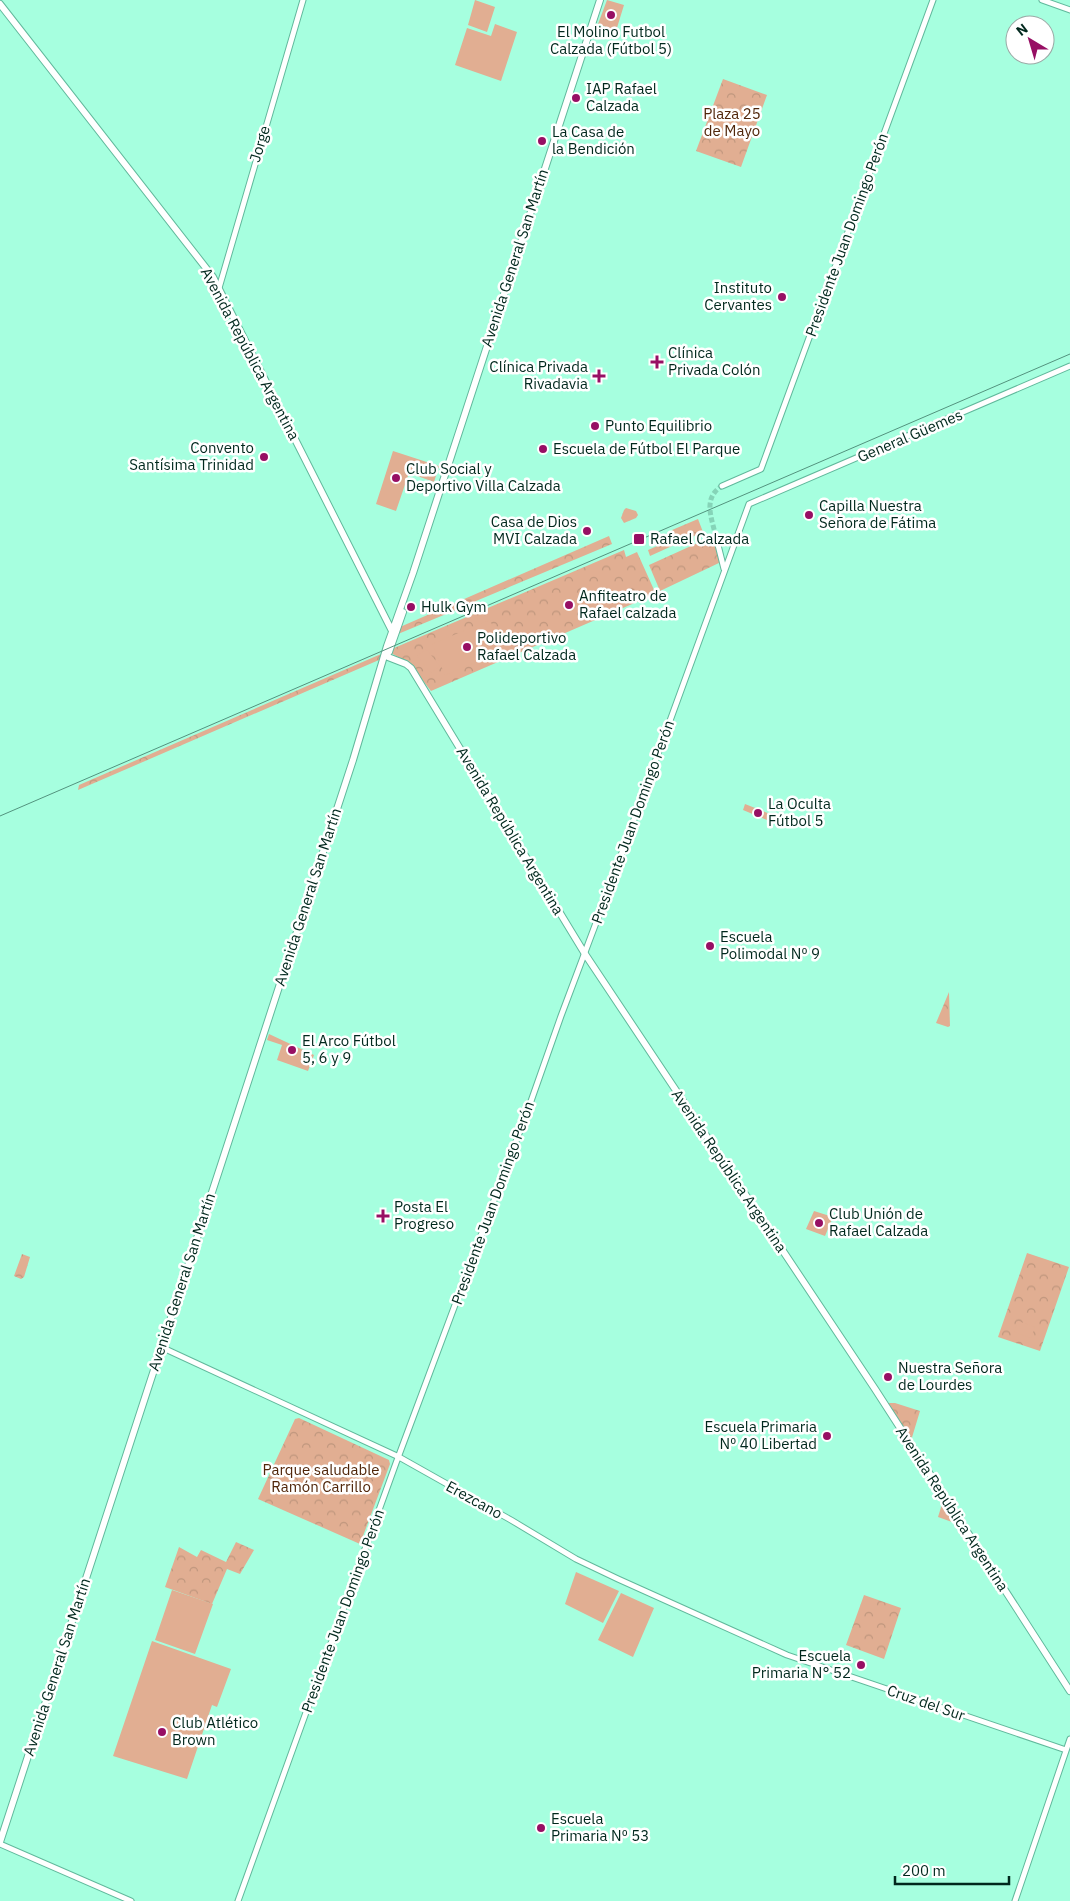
<svg xmlns="http://www.w3.org/2000/svg" width="1070" height="1901" viewBox="0 0 1070 1901" font-family="'IBM Plex Sans',sans-serif">
  <defs>
    <pattern id="park-crowns" width="20" height="18" patternUnits="userSpaceOnUse" patternTransform="scale(1.25)"><rect width="20" height="18" fill="#e1ae92"/><path d="M2 6a3 3 0 1 1 6 0M12 15a3 3 0 1 1 6 0" fill="none" stroke="#bf967d"/></pattern>
  </defs>
  <rect width="100%" height="100%" fill="#a6ffdf"/>
  <path fill="url(#park-crowns)" d="M 723,79 L 767,95 L 741,167 L 696,151 Z
    M 626,508 L 636,511 L 638,515 L 636,518 L 624,523 L 621,518 L 624,510 Z
    M 698,519 L 703,532 L 650,556 L 648,550 L 676,538 L 672,530 Z
    M 609,536 L 612,544 L 476,601 L 471,606 L 463,607 L 398,634 L 400,627 Z
    M 713,536 L 721,562 L 660,591 L 649,565 Z
    M 624,550 L 626,557 L 637,552 L 655,592 L 653,595 L 431,691 L 409,663 L 391,653 L 394,648 Z
    M 381,654 L 379,660 L 78,790 L 79,785 Z
    M 949,992 L 950,1026 L 948,1027 L 936,1023 Z
    M 1027,1253 L 1069,1267 L 1040,1351 L 998,1337 Z
    M 22,1254 L 30,1257 L 24,1277 L 21,1279 L 14,1276 Z
    M 889,1403 L 895,1403 L 920,1411 L 910,1444 L 884,1404 Z
    M 299,1418 L 389,1460 L 390,1464 L 360,1544 L 258,1499 L 295,1419 Z
    M 943,1501 L 955,1518 L 952,1522 L 938,1517 Z
    M 236,1542 L 254,1550 L 240,1574 L 227,1569 L 212,1604 L 165,1587 L 179,1547 L 197,1557 L 201,1550 L 226,1562 Z
    M 864,1595 L 901,1608 L 884,1659 L 846,1645 Z"/>
  <path fill="#e1ae92" d="M 475,0 L 495,7 L 487,32 L 468,25 Z
    M 607,0 L 624,5 L 616,31 L 598,24 Z
    M 495,24 L 517,32 L 501,81 L 455,65 L 467,28 L 491,36 Z
    M 393,451 L 439,466 L 434,482 L 409,473 L 396,511 L 376,504 Z
    M 490,620 L 503,651 L 445,675 L 432,644 Z
    M 426,649 L 440,666 L 431,673 L 417,656 Z
    M 745,804 L 770,814 L 767,820 L 743,810 Z
    M 269,1034 L 314,1055 L 308,1071 L 277,1060 L 282,1045 L 267,1040 Z
    M 814,1211 L 833,1217 L 825,1236 L 806,1229 Z
    M 1018,1321 L 1035,1327 L 1031,1338 L 1014,1332 Z
    M 576,1572 L 619,1591 L 603,1623 L 565,1604 Z
    M 172,1590 L 213,1604 L 195,1654 L 155,1640 Z
    M 621,1593 L 654,1608 L 633,1657 L 598,1640 Z
    M 152,1641 L 231,1669 L 217,1707 L 212,1705 L 187,1779 L 113,1756 Z"/>
  <g fill="none" stroke-linecap="round" stroke-linejoin="round">
    <path stroke="#85d4b8" stroke-width="5" stroke-dasharray="5 2.5" stroke-linecap="butt" d="M 716,537 C 712,519 702,498 722,486"/>
    <defs>
      <path id="tertiary" d="M 1042,0 L 1070,10
        M 219,288 L 303,0
        M 722,486 L 761,469 L 933,0
        M 716,537 L 724,569
        M 161,1347 L 399,1457 L 511,1520 L 576,1559 L 618,1579 L 787,1655 L 1066,1750
        M 0,1844 L 131,1901
        M 238,1901 L 396,1463 L 530,1104 L 561,1016 L 605,899 L 749,504 L 1070,366
        M 1015,1901 L 1070,1739"/>
      <path id="secondary" d="M 0,4 L 213,277 L 392,631
        M 389,652 L 403,612
        M 388,657 L 406,664 L 411,668 L 585,954 L 875,1389 L 1070,1691
        M 0,1842 L 353,760 L 387,646 L 413,573 L 600,0"/>
    </defs>
    <use href="#tertiary" stroke="#61b99c" stroke-width="7"/>
    <use href="#secondary" stroke="#61b99c" stroke-width="8"/>
    <use href="#tertiary" stroke="#fff" stroke-width="5"/>
    <use href="#secondary" stroke="#fff" stroke-width="6"/>
    <path stroke="#53937e" stroke-width="1" d="M 0,816 L 1070,354"/>
  </g>
  <g fill="#970f64" stroke="#fff" stroke-width="2">
    <circle cx="611" cy="15" r="5"/>
    <circle cx="576" cy="98" r="5"/>
    <circle cx="542" cy="141" r="5"/>
    <circle cx="782" cy="297" r="5"/>
    <path d="M654.5 354.5h5v5h5v5h-5v5h-5v-5h-5v-5h5z"/>
    <path d="M596.5 368.5h5v5h5v5h-5v5h-5v-5h-5v-5h5z"/>
    <circle cx="595" cy="426" r="5"/>
    <circle cx="543" cy="449" r="5"/>
    <circle cx="264" cy="457" r="5"/>
    <circle cx="396" cy="478" r="5"/>
    <circle cx="809" cy="515" r="5"/>
    <circle cx="587" cy="531" r="5"/>
    <rect x="633" y="533" width="12" height="12" rx="2.5"/>
    <circle cx="569" cy="605" r="5"/>
    <circle cx="411" cy="607" r="5"/>
    <circle cx="467" cy="647" r="5"/>
    <circle cx="758" cy="813" r="5"/>
    <circle cx="710" cy="946" r="5"/>
    <circle cx="292" cy="1050" r="5"/>
    <path d="M380.5 1208.5h5v5h5v5h-5v5h-5v-5h-5v-5h5z"/>
    <circle cx="819" cy="1223" r="5"/>
    <circle cx="888" cy="1377" r="5"/>
    <circle cx="827" cy="1436" r="5"/>
    <circle cx="861" cy="1665" r="5"/>
    <circle cx="162" cy="1732" r="5"/>
    <circle cx="541" cy="1828" r="5"/>
  </g>
  <g text-anchor="middle" stroke-width="5" stroke-linejoin="round" paint-order="stroke">
    <g font-size="15" fill="#01281d" stroke="#fff" text-anchor="start">
      <text x="611" y="37" text-anchor="middle">El Molino Futbol<tspan x="611" dy="17">Calzada (Fútbol 5)</tspan></text>
      <text x="586" y="94">IAP Rafael<tspan x="586" dy="17">Calzada</tspan></text>
      <text x="552" y="137">La Casa de<tspan x="552" dy="17">la Bendición</tspan></text>
      <text x="772" y="293" text-anchor="end">Instituto<tspan x="772" dy="17">Cervantes</tspan></text>
      <text x="668" y="358">Clínica<tspan x="668" dy="17">Privada Colón</tspan></text>
      <text x="588" y="372" text-anchor="end">Clínica Privada<tspan x="588" dy="17">Rivadavia</tspan></text>
      <text x="605" y="431">Punto Equilibrio</text>
      <text x="254" y="453" text-anchor="end">Convento<tspan x="254" dy="17">Santísima Trinidad</tspan></text>
      <text x="553" y="454">Escuela de Fútbol El Parque</text>
      <text x="406" y="474">Club Social y<tspan x="406" dy="17">Deportivo Villa Calzada</tspan></text>
      <text x="819" y="511">Capilla Nuestra<tspan x="819" dy="17">Señora de Fátima</tspan></text>
      <text x="577" y="527" text-anchor="end">Casa de Dios<tspan x="577" dy="17">MVI Calzada</tspan></text>
      <text x="650" y="544">Rafael Calzada</text>
      <text x="579" y="601">Anfiteatro de<tspan x="579" dy="17">Rafael calzada</tspan></text>
      <text x="421" y="612">Hulk Gym</text>
      <text x="477" y="643">Polideportivo<tspan x="477" dy="17">Rafael Calzada</tspan></text>
      <text x="768" y="809">La Oculta<tspan x="768" dy="17">Fútbol 5</tspan></text>
      <text x="720" y="942">Escuela<tspan x="720" dy="17">Polimodal Nº 9</tspan></text>
      <text x="302" y="1046">El Arco Fútbol<tspan x="302" dy="17">5, 6 y 9</tspan></text>
      <text x="394" y="1212">Posta El<tspan x="394" dy="17">Progreso</tspan></text>
      <text x="829" y="1219">Club Unión de<tspan x="829" dy="17">Rafael Calzada</tspan></text>
      <text x="898" y="1373">Nuestra Señora<tspan x="898" dy="17">de Lourdes</tspan></text>
      <text x="817" y="1432" text-anchor="end">Escuela Primaria<tspan x="817" dy="17">Nº 40 Libertad</tspan></text>
      <text x="851" y="1661" text-anchor="end">Escuela<tspan x="851" dy="17">Primaria N° 52</tspan></text>
      <text x="172" y="1728">Club Atlético<tspan x="172" dy="17">Brown</tspan></text>
      <text x="551" y="1824">Escuela<tspan x="551" dy="17">Primaria Nº 53</tspan></text>
    </g>
    <g font-size="15" fill="#50260a" stroke="#fff">
      <text x="732" y="119">Plaza 25<tspan x="732" dy="17">de Mayo</tspan></text>
      <text x="321" y="1475">Parque saludable<tspan x="321" dy="17">Ramón Carrillo</tspan></text>
    </g>
    <g font-size="15" fill="#01281d" stroke="#fff">
      <text transform="translate(260 144) rotate(-73)" y="5">Jorge</text>
      <text transform="translate(847 235) rotate(-70)" y="5">Presidente Juan Domingo Perón</text>
      <text transform="translate(515 258) rotate(-72)" y="5">Avenida General San Martín</text>
      <text transform="translate(250 354) rotate(62)" y="5">Avenida República Argentina</text>
      <text transform="translate(910 436) rotate(-23)" y="5">General Güemes</text>
      <text transform="translate(633 822) rotate(-70)" y="5">Presidente Juan Domingo Perón</text>
      <text transform="translate(510 831) rotate(59)" y="5">Avenida República Argentina</text>
      <text transform="translate(308 897) rotate(-72)" y="5">Avenida General San Martín</text>
      <text transform="translate(729 1171) rotate(56)" y="5">Avenida República Argentina</text>
      <text transform="translate(493 1203) rotate(-70)" y="5">Presidente Juan Domingo Perón</text>
      <text transform="translate(182 1282) rotate(-72)" y="5">Avenida General San Martín</text>
      <text transform="translate(474 1500) rotate(29)" y="5">Erezcano</text>
      <text transform="translate(952 1509) rotate(57)" y="5">Avenida República Argentina</text>
      <text transform="translate(343 1611) rotate(-70)" y="5">Presidente Juan Domingo Perón</text>
      <text transform="translate(57 1667) rotate(-72)" y="5">Avenida General San Martín</text>
      <text transform="translate(926 1703) rotate(19)" y="5">Cruz del Sur</text>
    </g>
  </g>
  <g transform="translate(1030 40) rotate(322)"><circle r="24" fill="#ffffff" stroke="#99a9a5"/>
  <path d="M0-4L9 19L0 12L-9 19Z" fill="#970f64"/>
  <text y="-8" font-size="14" font-weight="bold" text-anchor="middle" fill="#01281d">N</text>
  </g>
  <path d="M895 1876v8h114v-8" fill="none" stroke="#01281d" stroke-width="2.5"/>
  <text x="902" y="1876" font-size="15" fill="#01281d" stroke="#ffffff" stroke-width="4" paint-order="stroke">200 m</text>
</svg>
